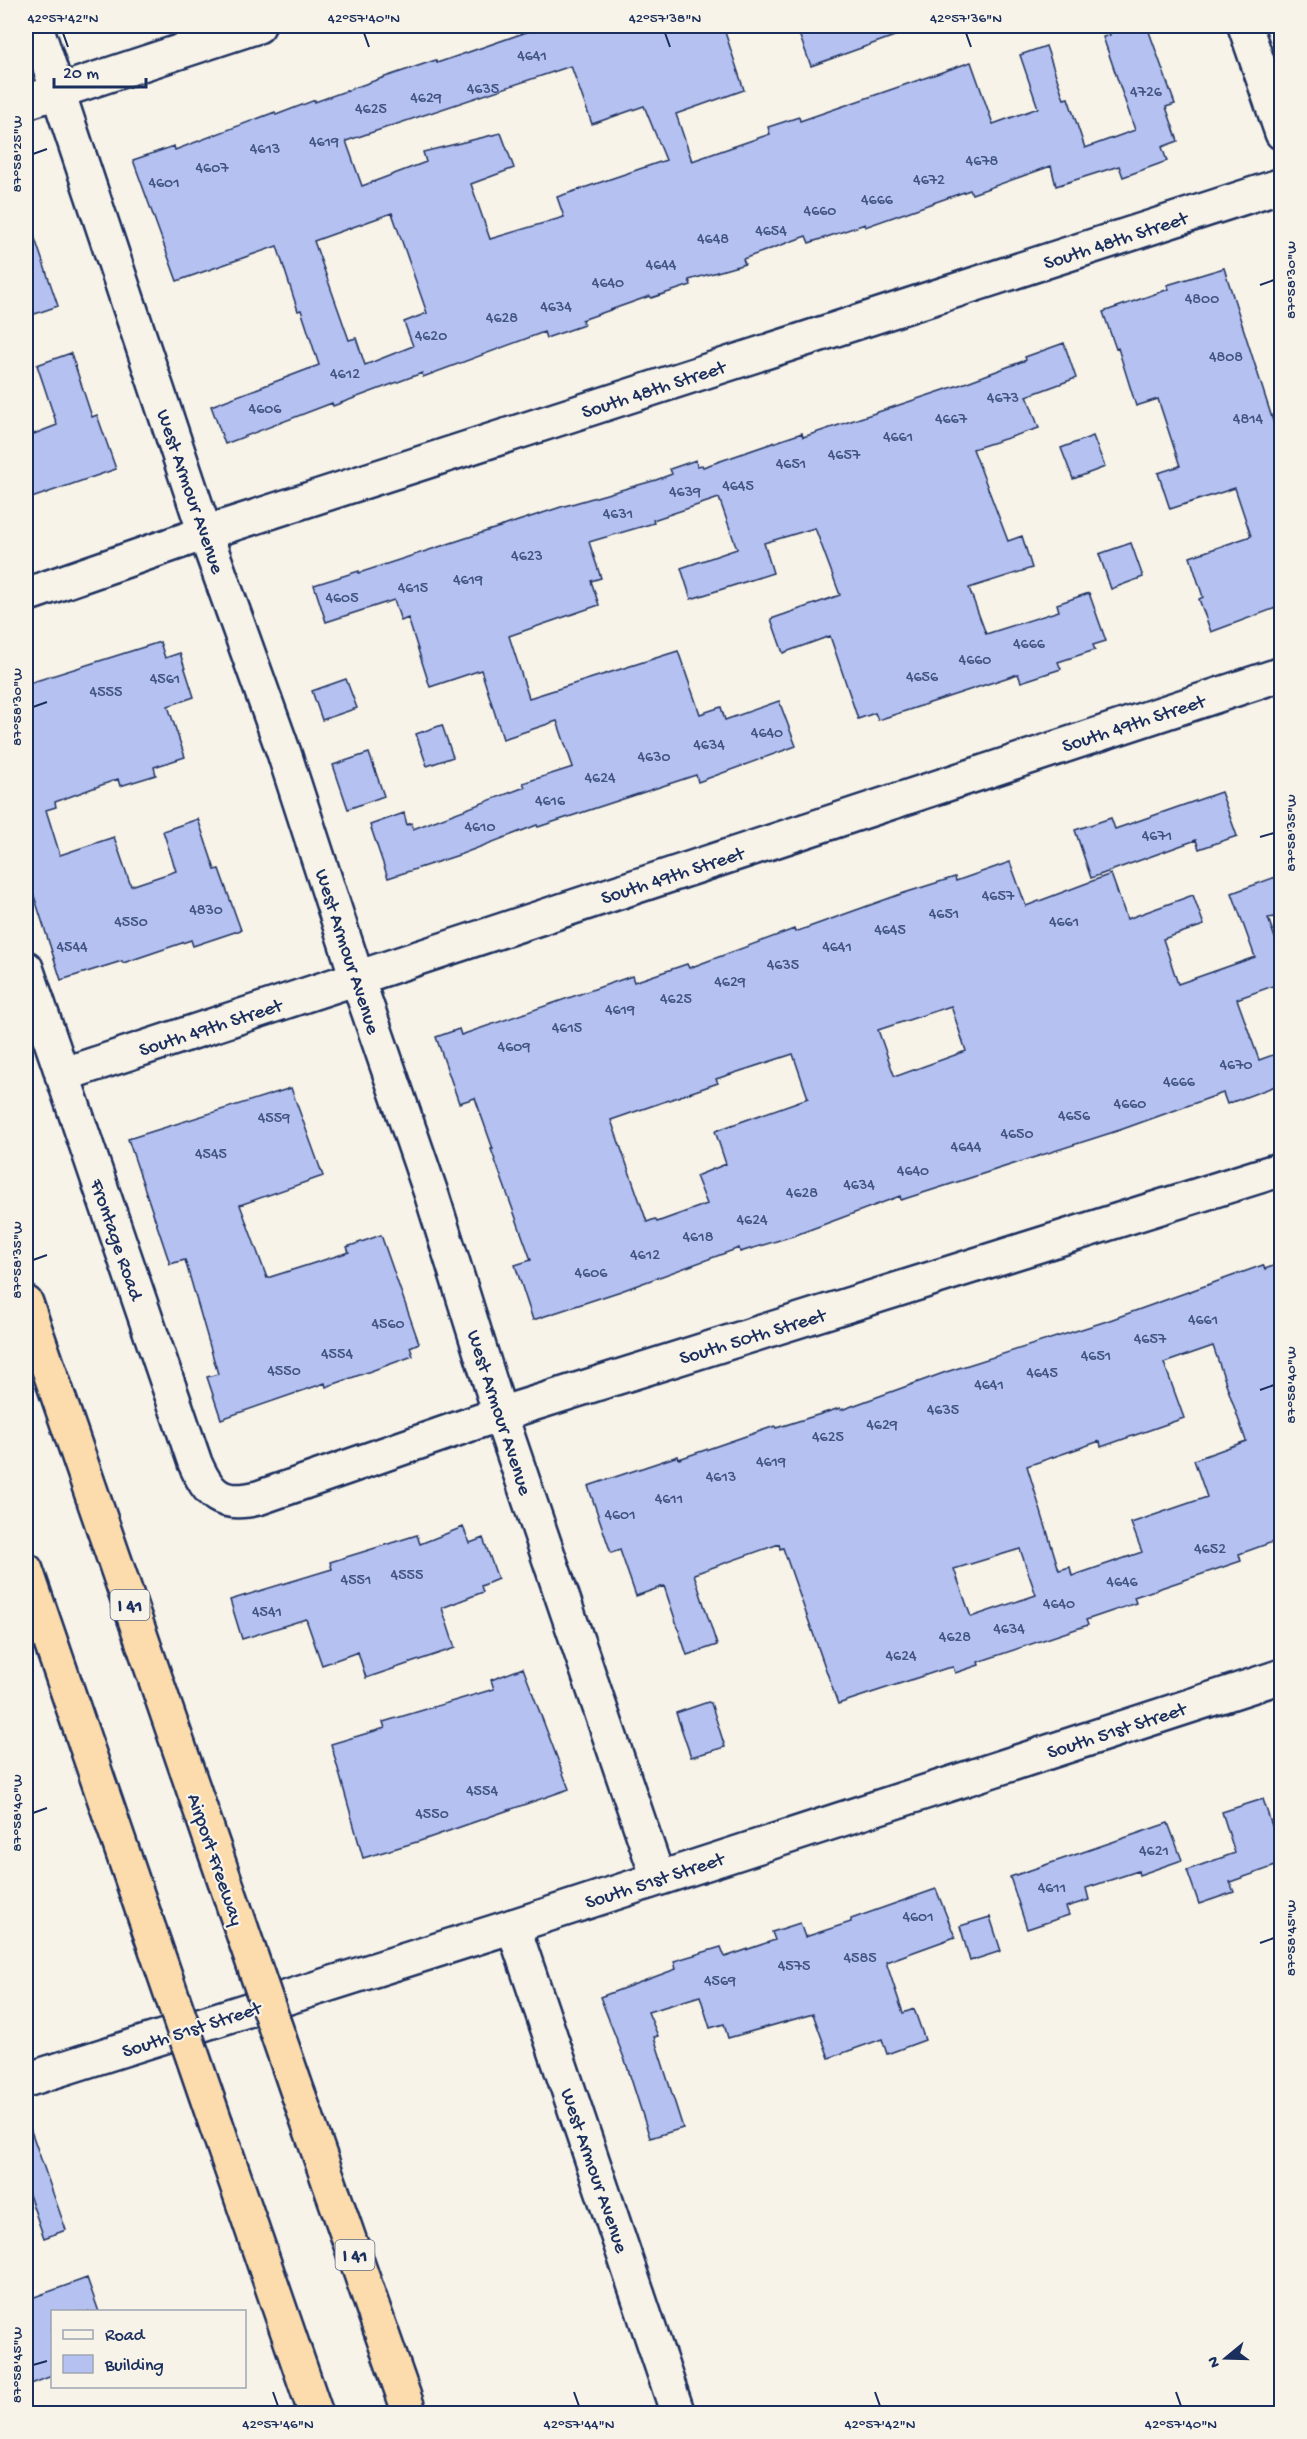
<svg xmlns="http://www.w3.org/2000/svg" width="1307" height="2439" viewBox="0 0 1307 2439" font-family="'Gochi Hand',sans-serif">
  <rect width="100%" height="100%" fill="#f7f3e8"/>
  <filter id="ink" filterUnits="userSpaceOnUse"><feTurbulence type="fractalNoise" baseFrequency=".0167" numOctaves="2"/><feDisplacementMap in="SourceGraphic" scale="12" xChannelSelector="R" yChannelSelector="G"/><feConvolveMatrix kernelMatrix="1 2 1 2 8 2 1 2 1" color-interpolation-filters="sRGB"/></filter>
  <g filter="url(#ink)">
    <path fill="#b4c1f1" stroke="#1b2f5e" stroke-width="1.5" fill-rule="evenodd" d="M 544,26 L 723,26 L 744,90 L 676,114 L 692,161 L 770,134 L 768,127 L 799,117 L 800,121 L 971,62 L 993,124 L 1038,108 L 1020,55 L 1046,46 L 1064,99 L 1068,98 L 1085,148 L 1135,130 L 1103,37 L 1110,35 L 1107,26 L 1147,26 L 1175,104 L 1166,107 L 1178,141 L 1162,147 L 1167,161 L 1123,177 L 1119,166 L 1056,186 L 1051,166 L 972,194 L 970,190 L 865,227 L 865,224 L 809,243 L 806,236 L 743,259 L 745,264 L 689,280 L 691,285 L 651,298 L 650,296 L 582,320 L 584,325 L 546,338 L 544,332 L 423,377 L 422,373 L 333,406 L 332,403 L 225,444 L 211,406 L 319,365 L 301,310 L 298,311 L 277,246 L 177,281 L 133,160 L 174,146 L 175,150 L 275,112 L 276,115 L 315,100 L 315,102 L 382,78 L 436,60 L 437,63 ZM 571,66 L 592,124 L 644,106 L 666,160 L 557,197 L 564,217 L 490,239 L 471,184 L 514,168 L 501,133 L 423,152 L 426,162 L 362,186 L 346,141 ZM 392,213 L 427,313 L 404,322 L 413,346 L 365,365 L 356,338 L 349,340 L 314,241 Z
      M 796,26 L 913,26 L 914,29 L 811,66 Z
      M 30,224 L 58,306 L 26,317 L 26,225 Z
      M 1224,268 L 1281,446 L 1281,606 L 1211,632 L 1199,599 L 1203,597 L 1190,557 L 1251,536 L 1235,488 L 1170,509 L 1158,473 L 1180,466 L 1158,399 L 1136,406 L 1118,348 L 1116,349 L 1103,312 L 1169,289 L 1167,285 Z
      M 1064,343 L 1076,378 L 1027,396 L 1039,428 L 973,449 L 1008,541 L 1022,536 L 1032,568 L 969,588 L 986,634 L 1059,611 L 1057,604 L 1089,593 L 1106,641 L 1093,645 L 1095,650 L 1058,662 L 1061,669 L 1021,682 L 1018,674 L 878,720 L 875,713 L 858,719 L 830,636 L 783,653 L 771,619 L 840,595 L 815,528 L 764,543 L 773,573 L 691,599 L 681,568 L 737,549 L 719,498 L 653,520 L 654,523 L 589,542 L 601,578 L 591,581 L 599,605 L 509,636 L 529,698 L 678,651 L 700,714 L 721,707 L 725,720 L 779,701 L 796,746 L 698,782 L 696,775 L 538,827 L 537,825 L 459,855 L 388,878 L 370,825 L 404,813 L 407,825 L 411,823 L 413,829 L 525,787 L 523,783 L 573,767 L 557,721 L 503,739 L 481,670 L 430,687 L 408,618 L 401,621 L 394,600 L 326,622 L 314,585 L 359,571 L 359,573 L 561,507 L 656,480 L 672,474 L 670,469 L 696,460 L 697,466 L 702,465 L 703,467 L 802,433 L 803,437 L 962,384 L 1026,360 L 1025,357 Z
      M 71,353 L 92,417 L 97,415 L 116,469 L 26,500 L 26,437 L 57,425 L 37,365 Z
      M 1093,436 L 1105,467 L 1073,479 L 1061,448 Z
      M 1131,543 L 1143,577 L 1111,589 L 1099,554 Z
      M 160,642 L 165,658 L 180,653 L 194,697 L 168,706 L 185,757 L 154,767 L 156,775 L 120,786 L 118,779 L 55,802 L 56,807 L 46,810 L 60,855 L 114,837 L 131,886 L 176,871 L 163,831 L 198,819 L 215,870 L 219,869 L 241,930 L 193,946 L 191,940 L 123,963 L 122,961 L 61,980 L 26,871 L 26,684 Z
      M 346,679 L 357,708 L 322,720 L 312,691 Z
      M 442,725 L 453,757 L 427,766 L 416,734 Z
      M 369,753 L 384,796 L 348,809 L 333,765 Z
      M 1221,792 L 1237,836 L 1199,849 L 1196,840 L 1091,878 L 1075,830 L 1111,818 L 1115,829 Z
      M 1010,862 L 1026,906 L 1111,874 L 1127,919 L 1193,895 L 1204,925 L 1163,939 L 1178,984 L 1255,957 L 1232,893 L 1281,875 L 1281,916 L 1268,918 L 1281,955 L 1281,983 L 1237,999 L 1259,1060 L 1281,1052 L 1281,1084 L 1227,1104 L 1223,1093 L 1120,1130 L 901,1200 L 900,1196 L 793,1236 L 740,1252 L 739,1248 L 621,1291 L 533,1320 L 515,1265 L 531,1260 L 491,1149 L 493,1149 L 475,1098 L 459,1103 L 436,1037 L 459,1029 L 461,1035 L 632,976 L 634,982 L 687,964 L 689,968 L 794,929 L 795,932 L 901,894 L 955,877 L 956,881 ZM 951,1006 L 966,1051 L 897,1076 L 894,1075 L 878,1030 ZM 793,1054 L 808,1098 L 715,1131 L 726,1164 L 696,1176 L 707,1204 L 657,1222 L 655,1219 L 647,1222 L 611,1120 L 718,1083 L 716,1079 Z
      M 291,1088 L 323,1176 L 240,1205 L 267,1278 L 349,1252 L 347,1247 L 381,1235 L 419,1343 L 410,1347 L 413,1356 L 326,1387 L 325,1383 L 221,1419 L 207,1377 L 218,1374 L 185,1260 L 170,1264 L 128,1139 Z
      M 1281,1263 L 1281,1539 L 1239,1554 L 1241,1561 L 1134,1597 L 1136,1603 L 1086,1620 L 1088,1625 L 978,1662 L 979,1665 L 955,1673 L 953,1667 L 944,1669 L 838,1704 L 783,1548 L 780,1549 L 779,1544 L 694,1574 L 717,1645 L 687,1655 L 664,1586 L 636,1596 L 620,1550 L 611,1553 L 588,1486 L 678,1456 L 679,1459 L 775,1426 L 776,1428 L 840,1408 L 841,1410 L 946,1372 L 1107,1321 L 1263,1265 L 1265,1269 ZM 1213,1346 L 1246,1441 L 1194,1460 L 1207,1497 L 1131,1523 L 1142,1552 L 1072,1576 L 1070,1567 L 1059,1570 L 1027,1466 L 1100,1441 L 1101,1447 L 1184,1418 L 1164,1363 ZM 1020,1549 L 1036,1595 L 971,1617 L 954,1569 Z
      M 463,1527 L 470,1543 L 483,1538 L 498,1579 L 481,1586 L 483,1592 L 442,1608 L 455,1648 L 366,1678 L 358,1652 L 322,1665 L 306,1619 L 242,1639 L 230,1600 L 332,1569 L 330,1562 L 369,1550 L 417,1535 L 420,1544 Z
      M 523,1668 L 569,1789 L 420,1841 L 363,1858 L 331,1744 L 385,1728 L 383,1722 L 494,1689 L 491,1680 Z
      M 708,1702 L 711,1703 L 725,1747 L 691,1757 L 676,1713 Z
      M 1263,1799 L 1281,1853 L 1281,1864 L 1230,1882 L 1234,1892 L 1199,1904 L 1187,1870 L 1235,1853 L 1222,1812 Z
      M 1168,1823 L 1182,1860 L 1139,1875 L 1138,1871 L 1086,1888 L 1089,1900 L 1066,1907 L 1069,1915 L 1027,1929 L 1010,1877 Z
      M 936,1889 L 955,1937 L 886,1962 L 903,2013 L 914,2009 L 925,2040 L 887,2054 L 882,2039 L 829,2058 L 813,2014 L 728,2038 L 724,2024 L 710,2028 L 700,1996 L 648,2012 L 658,2036 L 654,2037 L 683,2128 L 650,2138 L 626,2063 L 600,1997 L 676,1969 L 674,1961 L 721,1947 L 725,1957 L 775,1940 L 772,1932 L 800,1923 L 805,1937 L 851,1922 L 851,1919 Z
      M 990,1917 L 1001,1951 L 970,1961 L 960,1926 Z
      M 29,2125 L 66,2230 L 44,2238 L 26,2186 L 26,2126 Z
      M 87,2278 L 99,2312 L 52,2312 L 52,2376 L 26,2386 L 26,2300 Z"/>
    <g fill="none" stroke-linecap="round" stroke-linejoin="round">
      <defs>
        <path id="minor" d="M 36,26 L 205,533 L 284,753 L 357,978 L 432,1196 L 500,1414 L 658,1878
          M 26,102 L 258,26
          M 26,595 L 205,533 L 1282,185
          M 26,968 L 195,1463 C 209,1495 221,1507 258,1498 L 500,1414 L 1282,1169
          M 62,1075 L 1282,674
          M 513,1926 L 678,2414"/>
        <path id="tertiary" d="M 26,2080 L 513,1926 L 1282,1676"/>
        <path id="secondary" d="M 1245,26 L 1282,133"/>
        <path id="motorway" d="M 26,1303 L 234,1907
          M 26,1570 L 150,1932
          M 299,2096 L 410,2414
          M 216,2124 L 316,2414"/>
      </defs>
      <use href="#minor" stroke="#1b2f5e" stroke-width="38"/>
      <use href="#tertiary" stroke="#1b2f5e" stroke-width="38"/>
      <use href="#secondary" stroke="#1b2f5e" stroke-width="38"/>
      <use href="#motorway" stroke="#1b2f5e" stroke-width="38"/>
      <use href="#minor" stroke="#f7f3e8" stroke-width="33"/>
      <use href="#tertiary" stroke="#f7f3e8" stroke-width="33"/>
      <use href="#secondary" stroke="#f7f3e8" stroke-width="33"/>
      <use href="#motorway" stroke="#fcdcac" stroke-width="33"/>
      <defs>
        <path id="motorway-bridge" d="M 234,1907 L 299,2096
          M 150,1932 L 216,2124"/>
      </defs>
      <use href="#motorway-bridge" stroke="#1b2f5e" stroke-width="38" stroke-linecap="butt"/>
      <use href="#motorway-bridge" stroke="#fcdcac" stroke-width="33"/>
    </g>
  </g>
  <path fill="none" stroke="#1b2f5e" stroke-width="2" d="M 63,33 L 68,47M 364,33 L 369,47M 665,33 L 670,47M 966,33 L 971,47M 33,154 L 47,149M 1260,285 L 1274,280M 33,707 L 47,702M 1260,837 L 1274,833M 33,1260 L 47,1255M 1260,1390 L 1274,1385M 33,1813 L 47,1808M 1260,1943 L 1274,1938M 33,2365 L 47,2361M 273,2392 L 278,2406M 574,2392 L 579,2406M 875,2392 L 880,2406M 1176,2392 L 1181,2406"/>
  <g text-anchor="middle" stroke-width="4.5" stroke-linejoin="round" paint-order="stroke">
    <g font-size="16" fill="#415483">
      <text x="532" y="60">4641</text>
      <text x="483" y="93">4635</text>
      <text x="1146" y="96">4726</text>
      <text x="426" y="102">4629</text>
      <text x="371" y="113">4625</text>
      <text x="324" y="146">4619</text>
      <text x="265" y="153">4613</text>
      <text x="982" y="165">4678</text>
      <text x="212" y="172">4607</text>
      <text x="929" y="184">4672</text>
      <text x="164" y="187">4601</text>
      <text x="877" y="204">4666</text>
      <text x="820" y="215">4660</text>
      <text x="771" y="235">4654</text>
      <text x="713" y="243">4648</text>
      <text x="661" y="269">4644</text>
      <text x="608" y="287">4640</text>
      <text x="1202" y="303">4800</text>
      <text x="556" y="311">4634</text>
      <text x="502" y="322">4628</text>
      <text x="431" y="340">4620</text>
      <text x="1226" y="361">4808</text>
      <text x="345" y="378">4612</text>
      <text x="1003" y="402">4673</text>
      <text x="265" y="413">4606</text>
      <text x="951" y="423">4667</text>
      <text x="1248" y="423">4814</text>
      <text x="898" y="441">4661</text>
      <text x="844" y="459">4657</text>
      <text x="791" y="468">4651</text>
      <text x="738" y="490">4645</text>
      <text x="685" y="496">4639</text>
      <text x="618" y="518">4631</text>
      <text x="527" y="560">4623</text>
      <text x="468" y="584">4619</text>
      <text x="413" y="592">4615</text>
      <text x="342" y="602">4605</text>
      <text x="1029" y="648">4666</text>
      <text x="975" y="664">4660</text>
      <text x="922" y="681">4656</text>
      <text x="165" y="683">4561</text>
      <text x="106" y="696">4555</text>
      <text x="767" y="737">4640</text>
      <text x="709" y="749">4634</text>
      <text x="654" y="761">4630</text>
      <text x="600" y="782">4624</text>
      <text x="550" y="805">4616</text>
      <text x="480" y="831">4610</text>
      <text x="1157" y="840">4671</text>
      <text x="998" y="900">4657</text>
      <text x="206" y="914">4830</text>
      <text x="944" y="918">4651</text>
      <text x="131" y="926">4550</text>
      <text x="1064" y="926">4661</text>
      <text x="890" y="934">4645</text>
      <text x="72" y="951">4544</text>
      <text x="837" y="951">4641</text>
      <text x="783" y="969">4635</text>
      <text x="730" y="986">4629</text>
      <text x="676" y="1003">4625</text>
      <text x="620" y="1014">4619</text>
      <text x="567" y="1032">4615</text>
      <text x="514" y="1051">4609</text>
      <text x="1236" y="1069">4670</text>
      <text x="1179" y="1086">4666</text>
      <text x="1130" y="1108">4660</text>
      <text x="1074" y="1120">4656</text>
      <text x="274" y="1122">4559</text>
      <text x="1017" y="1138">4650</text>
      <text x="966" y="1151">4644</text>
      <text x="211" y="1158">4545</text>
      <text x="913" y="1175">4640</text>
      <text x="859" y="1189">4634</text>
      <text x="802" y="1197">4628</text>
      <text x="752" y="1224">4624</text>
      <text x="698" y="1241">4618</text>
      <text x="645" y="1259">4612</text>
      <text x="591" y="1277">4606</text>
      <text x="1203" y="1324">4661</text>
      <text x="388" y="1328">4560</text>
      <text x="1150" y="1343">4657</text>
      <text x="337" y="1358">4554</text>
      <text x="1096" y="1360">4651</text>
      <text x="284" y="1375">4550</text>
      <text x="1042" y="1377">4645</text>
      <text x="989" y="1389">4641</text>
      <text x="943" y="1414">4635</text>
      <text x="882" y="1429">4629</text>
      <text x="828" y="1441">4625</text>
      <text x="771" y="1466">4619</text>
      <text x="721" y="1481">4613</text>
      <text x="669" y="1503">4611</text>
      <text x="620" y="1519">4601</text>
      <text x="1210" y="1553">4652</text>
      <text x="407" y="1579">4555</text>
      <text x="356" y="1584">4551</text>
      <text x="1122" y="1586">4646</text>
      <text x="1059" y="1608">4640</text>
      <text x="267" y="1616">4541</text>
      <text x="1009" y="1633">4634</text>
      <text x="955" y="1641">4628</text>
      <text x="901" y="1660">4624</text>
      <text x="482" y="1795">4554</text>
      <text x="432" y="1818">4550</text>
      <text x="1154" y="1855">4621</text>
      <text x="1052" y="1892">4611</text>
      <text x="918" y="1921">4601</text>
      <text x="860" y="1962">4585</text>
      <text x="794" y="1970">4575</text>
      <text x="720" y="1985">4569</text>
    </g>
    <g fill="#f7f3e8" stroke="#5d6a87" stroke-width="1.5">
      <rect x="110.5" y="1590" width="39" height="30" rx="4.5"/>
      <rect x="335.5" y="2240" width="39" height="30" rx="4.5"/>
    </g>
    <g font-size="18" font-weight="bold" fill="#1b2f5e">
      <text x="130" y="1611">I 41</text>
      <text x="355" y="2261">I 41</text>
    </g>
    <g font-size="20" fill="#1b2f5e" stroke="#f7f3e8">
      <text transform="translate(1115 239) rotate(-18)" y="7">South 48th Street</text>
      <text transform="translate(653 388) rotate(-18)" y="7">South 48th Street</text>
      <text transform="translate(192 491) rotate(71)" y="7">West Armour Avenue</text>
      <text transform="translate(1133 722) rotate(-18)" y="7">South 49th Street</text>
      <text transform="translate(672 874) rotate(-18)" y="7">South 49th Street</text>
      <text transform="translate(349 951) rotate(72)" y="7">West Armour Avenue</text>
      <text transform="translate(210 1026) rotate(-18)" y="7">South 49th Street</text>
      <text transform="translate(118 1239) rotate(71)" y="7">Frontage Road</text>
      <text transform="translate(752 1335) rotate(-17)" y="7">South 50th Street</text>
      <text transform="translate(501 1412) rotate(72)" y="7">West Armour Avenue</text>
      <text transform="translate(1116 1729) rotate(-18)" y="7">South 51st Street</text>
      <text transform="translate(217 1859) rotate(71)" y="7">Airport Freeway</text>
      <text transform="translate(654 1879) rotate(-18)" y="7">South 51st Street</text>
      <text transform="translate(191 2028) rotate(-18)" y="7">South 51st Street</text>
      <text transform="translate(596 2170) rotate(71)" y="7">West Armour Avenue</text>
    </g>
  </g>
  <rect width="1307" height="2439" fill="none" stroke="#f7f3e8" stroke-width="66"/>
  <rect x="51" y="2310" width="195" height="78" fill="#f7f3e8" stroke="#9fa5b1" stroke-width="1.5"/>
  <rect x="63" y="2330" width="30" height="9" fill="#f7f3e8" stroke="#9fa5b1" stroke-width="1.5"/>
  <text x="105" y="2340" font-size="18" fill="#1b2f5e">Road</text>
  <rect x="63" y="2355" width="30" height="18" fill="#b4c1f1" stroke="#9fa5b1" stroke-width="1.5"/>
  <text x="105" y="2370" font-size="18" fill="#1b2f5e">Building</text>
  <g transform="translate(1226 2358) rotate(251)" stroke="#f7f3e8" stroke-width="4.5" paint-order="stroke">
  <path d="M0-4.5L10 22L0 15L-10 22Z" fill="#1b2f5e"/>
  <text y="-9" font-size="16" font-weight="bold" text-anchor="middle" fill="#1b2f5e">N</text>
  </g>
  <path d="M54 78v9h92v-9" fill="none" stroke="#1b2f5e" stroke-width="3"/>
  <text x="63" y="78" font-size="18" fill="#1b2f5e" stroke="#f7f3e8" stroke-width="4.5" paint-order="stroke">20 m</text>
  <rect x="33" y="33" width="1241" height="2373" fill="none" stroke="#1b2f5e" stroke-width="2"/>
  <g font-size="15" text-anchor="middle" fill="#1b2f5e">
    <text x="63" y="22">42°57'42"N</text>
    <text x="364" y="22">42°57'40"N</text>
    <text x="665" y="22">42°57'38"N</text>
    <text x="966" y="22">42°57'36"N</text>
    <text transform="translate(16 154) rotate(-90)" y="5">87°58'25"W</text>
    <text transform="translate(1290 280) rotate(-90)" y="5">87°58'30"W</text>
    <text transform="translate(16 707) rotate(-90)" y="5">87°58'30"W</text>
    <text transform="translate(1290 833) rotate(-90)" y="5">87°58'35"W</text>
    <text transform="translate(16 1260) rotate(-90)" y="5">87°58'35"W</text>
    <text transform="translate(1290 1385) rotate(-90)" y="5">87°58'40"W</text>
    <text transform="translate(16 1813) rotate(-90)" y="5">87°58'40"W</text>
    <text transform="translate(1290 1938) rotate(-90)" y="5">87°58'45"W</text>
    <text transform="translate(16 2365) rotate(-90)" y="5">87°58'45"W</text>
    <text x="278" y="2428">42°57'46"N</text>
    <text x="579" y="2428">42°57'44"N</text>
    <text x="880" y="2428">42°57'42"N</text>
    <text x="1181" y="2428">42°57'40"N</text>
  </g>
</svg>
